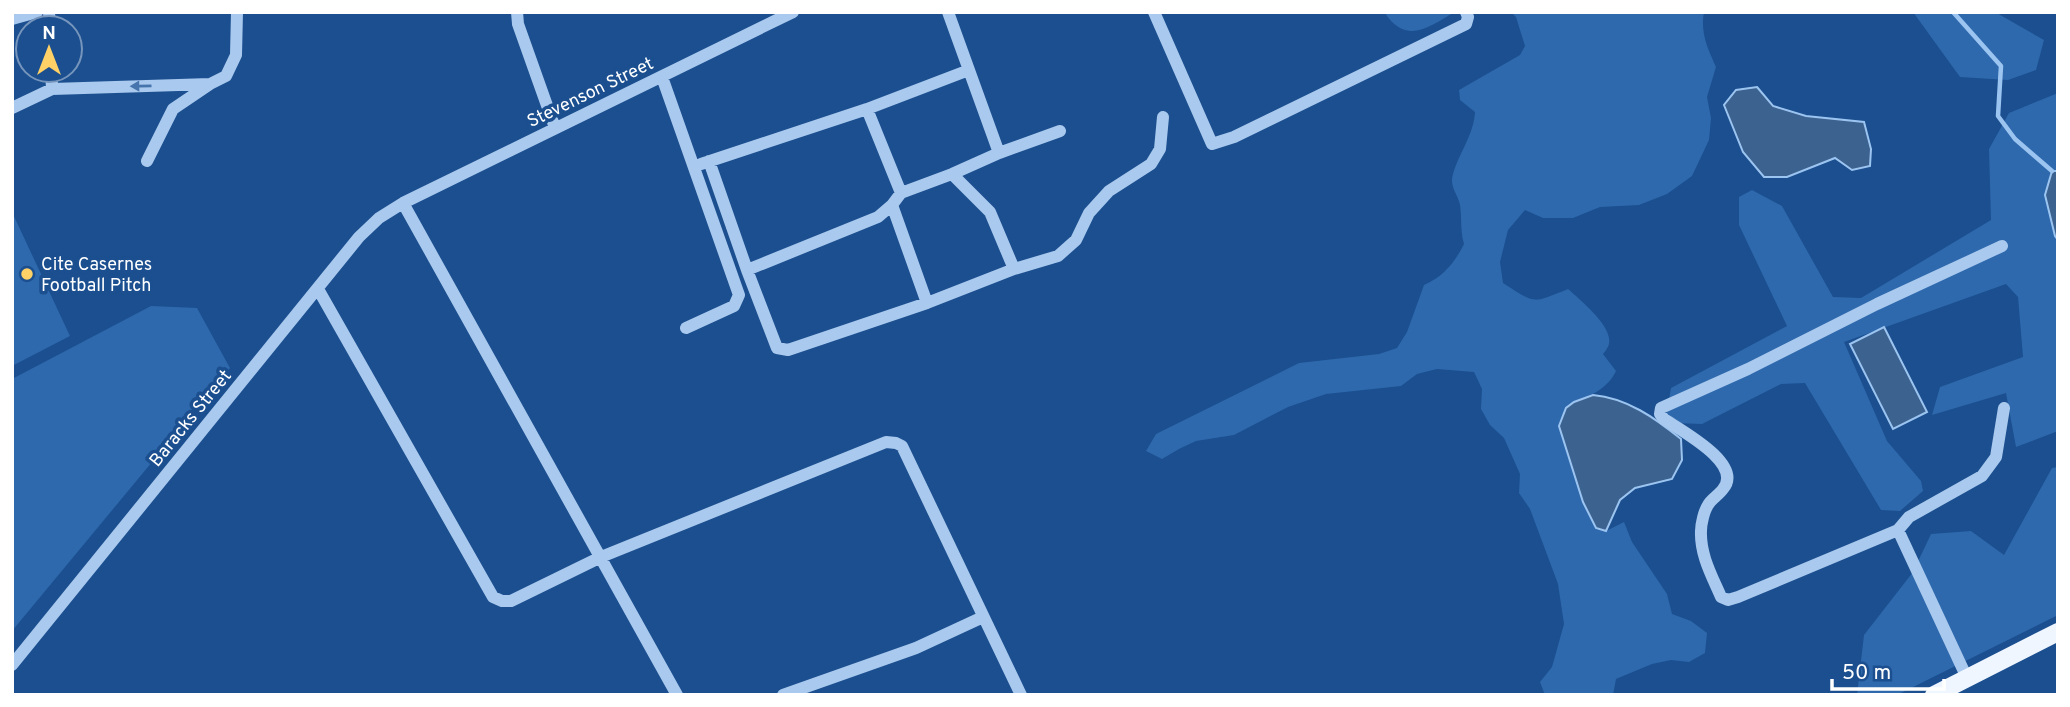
<svg xmlns="http://www.w3.org/2000/svg" width="2070" height="707" viewBox="0 0 2070 707" font-family="Overpass,sans-serif">
  <rect width="100%" height="100%" fill="#1b4f8f"/>
  <path fill="#2e69ad" d="M 1384,12 L 1455,12 C 1428,27 1407,46 1384,12 Z
    M 1511,12 L 1704,12 C 1700,33 1708,49 1716,67 L 1707,97 L 1711,118 L 1709,140 L 1692,176 L 1667,194 L 1639,205 L 1600,207 L 1573,218 L 1543,218 L 1525,210 L 1508,230 L 1500,262 L 1503,283 C 1536,304 1531,304 1568,289 C 1580,300 1613,326 1609,344 C 1608,347 1606,351 1603,354 L 1616,371 C 1608,388 1591,396 1574,402 L 1596,528 L 1606,531 L 1624,522 L 1632,542 L 1667,594 L 1672,614 L 1691,621 L 1707,633 L 1705,653 L 1689,662 L 1671,660 L 1652,664 L 1616,679 L 1613,695 L 1545,695 L 1540,682 L 1552,667 L 1564,624 L 1558,584 L 1530,509 L 1519,493 L 1520,474 L 1504,438 L 1490,425 L 1481,409 L 1482,389 L 1474,372 L 1437,369 L 1417,374 L 1401,386 L 1326,394 L 1288,407 L 1234,435 L 1196,441 L 1179,449 L 1162,459 L 1146,451 L 1156,434 L 1299,363 L 1379,354 L 1397,348 L 1407,332 L 1424,285 C 1443,277 1455,262 1464,244 C 1460,230 1462,219 1460,205 C 1458,194 1449,187 1453,174 C 1459,153 1474,134 1475,112 L 1460,100 L 1459,90 L 1520,55 L 1525,46 L 1516,17 Z
    M 1913,12 L 1995,12 L 2044,40 L 2036,70 L 2008,80 L 1960,77 Z
    M 2058,93 L 2058,171 L 2052,171 L 2045,195 L 2055,235 L 2058,240 L 2058,431 L 2016,447 L 2006,393 L 1932,415 L 1940,387 L 2023,357 L 2018,297 L 2006,284 L 1844,342 L 1887,441 L 1921,481 L 1923,491 L 1900,511 L 1881,510 L 1805,383 L 1781,384 L 1702,424 L 1674,423 L 1666,417 L 1671,388 L 1787,326 L 1739,225 L 1739,197 L 1752,190 L 1782,206 L 1833,297 L 1861,298 L 1991,220 L 1989,149 L 2009,113 Z
    M 12,212 L 70,336 L 12,366 Z
    M 151,306 L 197,308 L 230,368 L 12,631 L 12,379 Z
    M 2058,467 L 2058,615 L 1897,695 L 1857,695 L 1864,635 L 1913,572 L 1931,534 L 1971,531 L 2004,555 L 2052,468 Z"/>
  <path fill="#3c6290" stroke="#9cc4f0" stroke-width="2" d="M 1757,87 L 1773,106 L 1806,116 L 1864,122 L 1871,149 L 1870,166 L 1852,170 L 1835,158 L 1787,177 L 1764,177 L 1743,152 L 1724,105 L 1736,90 Z
    M 2052,171 L 2058,171 L 2058,240 L 2055,236 L 2045,195 Z
    M 1884,327 L 1927,412 L 1893,429 L 1850,344 Z
    M 1593,395 C 1627,398 1655,418 1681,439 L 1682,460 L 1672,479 L 1635,488 L 1620,500 L 1606,531 L 1596,528 L 1583,502 L 1559,426 L 1566,408 L 1574,402 Z"/>
  <g fill="none" stroke-linecap="round" stroke-linejoin="round">
    <path stroke="#9cc4f0" stroke-width="4.5" d="M 1953,12 L 2001,66 L 1998,116 L 2015,139 L 2052,171"/>
    <path stroke="#a9c9ee" stroke-width="12" d="M 49,12 L 50,28
      M 517,12 L 518,24 L 555,128
      M 948,12 L 999,153
      M 1154,12 L 1212,144 L 1234,137 L 1466,24 L 1468,17 L 1466,12
      M 12,19 L 37,12
      M 51,70 L 52,89
      M 662,77 L 739,295 L 734,306 L 686,328
      M 12,108 L 52,89 L 210,84
      M 867,109 L 901,193
      M 147,161 L 173,109 L 210,84 L 226,76 L 236,55 L 237,12
      M 709,161 L 747,270 L 777,348 L 788,350 L 927,303 L 1014,269 L 990,212 L 952,174
      M 701,164 L 867,109 L 969,70
      M 403,203 L 677,695
      M 892,205 L 927,303
      M 1014,269 L 1058,256 L 1076,240 L 1089,213 L 1109,191 L 1151,164 L 1160,149 L 1163,117
      M 747,270 L 878,217 L 892,205 L 901,193 L 952,174 L 999,153 L 1060,131
      M 318,289 L 493,597 L 502,601 L 511,601 L 601,557 L 886,442 L 896,443 L 902,446 L 1021,695
      M 1898,530 L 1909,517 L 1982,476 L 1996,457 L 2004,408
      M 12,665 L 359,237 L 379,218 L 403,203 L 793,12
      M 1967,678 L 1898,530 L 1738,597 L 1728,600 L 1721,597 C 1712,576 1700,555 1701,531 C 1701,524 1704,511 1708,505 C 1711,499 1719,495 1723,489 C 1744,464 1682,431 1664,419 L 1660,414 L 1661,408 L 1748,369 L 1877,304 L 2002,246
      M 783,695 L 916,648 L 983,617"/>
    <path stroke="#f0f6ff" stroke-width="18" d="M 1934,695 L 2058,632"/>
  </g>
  <defs><path id="oneway-solid" d="M-6-.8H1V-3.2L6.5 0L1 3.2V.8H-6Z" transform="scale(1.75)"/></defs>
  <use fill="#4674ac" href="#oneway-solid" transform="translate(141 86) rotate(179)"/>
  <circle fill="#ffd166" stroke="#1b4f8f" stroke-width="2.5" cx="27" cy="274" r="7"/>
  <g text-anchor="middle" stroke-width="7" stroke-linejoin="round" paint-order="stroke">
    <g font-size="18" fill="#fff" stroke="#1b4f8f">
      <text transform="translate(590 92) rotate(-26)" y="6">Stevenson Street</text>
      <text transform="translate(190 418) rotate(-51)" y="6">Baracks Street</text>
    </g>
    <g font-size="18" fill="#fff" stroke="#1b4f8f" text-anchor="start">
      <text x="41" y="270">Cite Casernes<tspan x="41" dy="21">Football Pitch</tspan></text>
    </g>
  </g>
  <rect width="2070" height="707" fill="none" stroke="#ffffff" stroke-width="28"/>
  <g transform="translate(49 49)"><circle r="33" fill="#1b4f8f" stroke="#7695bc" stroke-width="2"/>
  <path d="M0-5L12 26L0 18L-12 26Z" fill="#ffd166"/>
  <text y="-10" font-size="19" font-weight="bold" text-anchor="middle" fill="#ffffff">N</text>
  </g>
  <path d="M1832 679v10h112v-10" fill="none" stroke="#ffffff" stroke-width="3.5"/>
  <text x="1842" y="679" font-size="21" fill="#ffffff" stroke="#1b4f8f" stroke-width="5" paint-order="stroke">50 m</text>
</svg>
